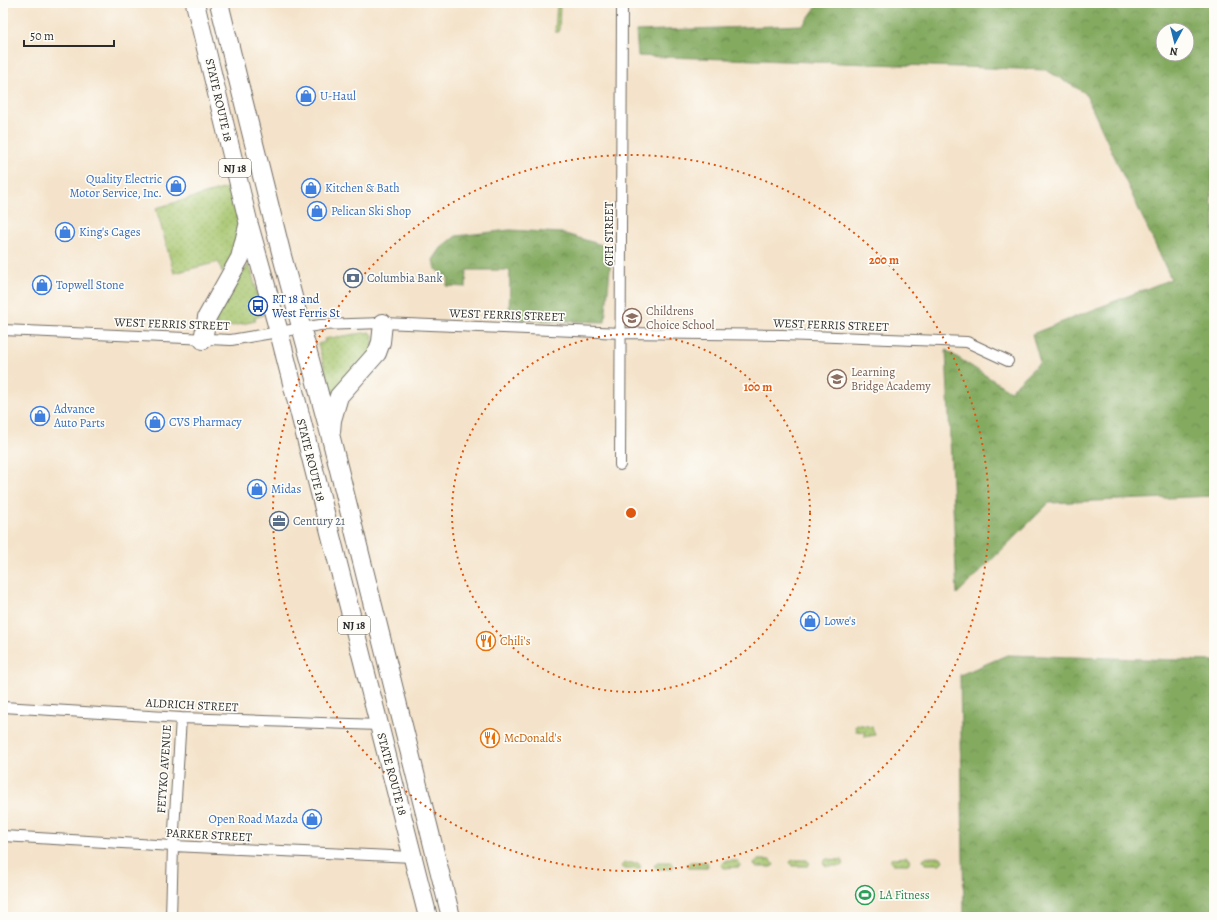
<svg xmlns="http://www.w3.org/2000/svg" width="1217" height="920" viewBox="0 0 1217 920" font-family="Alegreya,serif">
  <defs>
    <pattern id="grass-dots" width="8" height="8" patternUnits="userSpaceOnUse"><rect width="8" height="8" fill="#a6c56d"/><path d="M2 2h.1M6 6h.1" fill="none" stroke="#8fa95f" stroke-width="1.8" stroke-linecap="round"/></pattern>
    <pattern id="forest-crowns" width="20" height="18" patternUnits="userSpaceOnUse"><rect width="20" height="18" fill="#84aa60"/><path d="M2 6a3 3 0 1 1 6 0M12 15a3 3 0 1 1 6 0" fill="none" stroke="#6c8b4f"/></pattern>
  </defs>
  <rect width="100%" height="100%" fill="#fdfcf7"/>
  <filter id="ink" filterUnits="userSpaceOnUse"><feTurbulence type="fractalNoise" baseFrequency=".025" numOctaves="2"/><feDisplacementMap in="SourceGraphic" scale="8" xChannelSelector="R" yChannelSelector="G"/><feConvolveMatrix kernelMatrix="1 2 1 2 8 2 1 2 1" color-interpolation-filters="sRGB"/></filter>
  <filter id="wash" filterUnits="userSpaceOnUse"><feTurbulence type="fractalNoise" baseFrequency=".012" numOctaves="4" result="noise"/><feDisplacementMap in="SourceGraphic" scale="16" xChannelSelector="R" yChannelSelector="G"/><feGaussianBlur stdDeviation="0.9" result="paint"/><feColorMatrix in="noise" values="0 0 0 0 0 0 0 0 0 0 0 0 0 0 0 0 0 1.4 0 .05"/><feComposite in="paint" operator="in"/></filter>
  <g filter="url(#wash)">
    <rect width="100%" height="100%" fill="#f4e3ca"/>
    <path fill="url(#grass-dots)" stroke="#68784c" d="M 557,3 L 560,3 L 559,32 L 555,32 Z
      M 230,187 C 235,205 245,231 237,249 C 234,258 227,266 222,273 L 219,262 L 174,273 L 156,208 Z
      M 248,265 L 251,270 L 263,315 L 255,318 L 256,321 L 218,329 L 215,321 L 216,314 Z
      M 369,332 L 373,335 L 373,350 L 332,395 L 318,344 L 325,342 L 324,339 Z
      M 857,724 L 872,727 L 875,735 L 865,737 L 865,732 L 856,731 L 855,726 Z
      M 907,857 L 910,861 L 908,864 L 893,864 L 890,862 L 892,858 Z
      M 926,857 L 941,857 L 943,861 L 940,864 L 925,864 L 923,859 Z
      M 826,859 L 842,860 L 844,864 L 842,866 L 826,866 L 823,863 Z
      M 757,860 L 771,860 L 774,865 L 771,867 L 756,867 L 754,863 Z
      M 793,860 L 807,860 L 810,863 L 808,866 L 792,866 L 790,862 Z
      M 724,861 L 738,861 L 741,865 L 739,867 L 724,868 L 721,864 Z
      M 657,862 L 671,862 L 674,865 L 672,869 L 657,869 L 654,866 Z
      M 690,862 L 707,862 L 708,866 L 706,868 L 690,868 L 687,865 Z
      M 624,863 L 638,863 L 641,867 L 639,869 L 625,869 L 621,866 Z"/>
    <path fill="url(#forest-crowns)" stroke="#586a46" fill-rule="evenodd" d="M 819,3 L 1214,3 L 1214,143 L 1211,204 L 1214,205 L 1214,496 L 1049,503 L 957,594 L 946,350 L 1010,391 L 1040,362 L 1032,334 L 1171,279 L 1085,93 L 1046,70 L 638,56 L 636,31 L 803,25 ZM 1163,30 L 1187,30 L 1187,54 L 1163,54 Z
      M 510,230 L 562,233 L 612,248 L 605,322 L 509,320 L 510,270 L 467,270 L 466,287 L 446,286 L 449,279 L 435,268 L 433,260 L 441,248 L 456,236 Z
      M 1007,655 L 1214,661 L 1214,917 L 964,917 L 960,675 Z"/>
  </g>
  <g filter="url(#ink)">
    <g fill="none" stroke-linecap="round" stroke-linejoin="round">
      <defs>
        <path id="street" d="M 3,330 L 231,340 L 320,325 L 383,323 L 622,333 L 783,335 L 967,342 L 1008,361
          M 620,465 L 622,3
          M 3,707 L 181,718 L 379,725
          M 3,836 L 173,846 L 413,857
          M 171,917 L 173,846 L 181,718"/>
        <path id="highway" d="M 195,3 L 249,225 L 279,332 L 428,917
          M 219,3 L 282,256 L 331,438 L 451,917
          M 203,340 L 207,317 L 240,258 L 248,226
          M 331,432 L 332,420 L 339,396 L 377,353 L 381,342 L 383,323"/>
      </defs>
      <use href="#street" stroke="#716b63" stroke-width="12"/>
      <use href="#highway" stroke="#716b63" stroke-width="20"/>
      <use href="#street" stroke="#fff" stroke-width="10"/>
      <use href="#highway" stroke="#fff" stroke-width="18"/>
    </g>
  </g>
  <g fill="none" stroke="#df570e" stroke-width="2" stroke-dasharray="2 4">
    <circle cx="631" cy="513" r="179"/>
    <circle cx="631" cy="513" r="358"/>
  </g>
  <defs>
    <symbol id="shop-ring" viewBox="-11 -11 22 22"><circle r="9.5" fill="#fdfcf7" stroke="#3f7fe0" stroke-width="1.5"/><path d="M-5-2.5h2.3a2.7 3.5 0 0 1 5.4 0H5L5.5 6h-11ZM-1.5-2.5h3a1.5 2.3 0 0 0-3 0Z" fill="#3f7fe0"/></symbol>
    <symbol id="bank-ring" viewBox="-11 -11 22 22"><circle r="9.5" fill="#fdfcf7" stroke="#5c6f8a" stroke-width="1.5"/><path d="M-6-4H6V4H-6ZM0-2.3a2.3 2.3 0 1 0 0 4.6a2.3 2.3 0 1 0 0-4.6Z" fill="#5c6f8a"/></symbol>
    <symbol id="bus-ring" viewBox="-11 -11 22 22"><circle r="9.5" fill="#fdfcf7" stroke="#1a4fb4" stroke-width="1.5"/><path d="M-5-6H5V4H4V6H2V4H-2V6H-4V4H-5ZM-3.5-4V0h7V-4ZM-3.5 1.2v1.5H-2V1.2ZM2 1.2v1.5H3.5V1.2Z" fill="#1a4fb4"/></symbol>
    <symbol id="school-ring" viewBox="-11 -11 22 22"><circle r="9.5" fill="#fdfcf7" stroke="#8d6e63" stroke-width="1.5"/><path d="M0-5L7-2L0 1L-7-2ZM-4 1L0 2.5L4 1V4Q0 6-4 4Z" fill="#8d6e63"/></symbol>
    <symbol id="office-ring" viewBox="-11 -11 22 22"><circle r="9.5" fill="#fdfcf7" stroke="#5c6f8a" stroke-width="1.5"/><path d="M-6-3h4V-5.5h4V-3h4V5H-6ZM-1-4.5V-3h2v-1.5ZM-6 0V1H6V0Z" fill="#5c6f8a"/></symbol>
    <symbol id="restaurant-ring" viewBox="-11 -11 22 22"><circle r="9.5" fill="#fdfcf7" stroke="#e8710a" stroke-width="1.5"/><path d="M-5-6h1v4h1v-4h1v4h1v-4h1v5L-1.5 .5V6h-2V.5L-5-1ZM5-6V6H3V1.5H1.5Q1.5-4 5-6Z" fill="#e8710a"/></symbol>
    <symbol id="stadium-ring" viewBox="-11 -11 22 22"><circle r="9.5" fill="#fdfcf7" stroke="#2e9e5b" stroke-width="1.5"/><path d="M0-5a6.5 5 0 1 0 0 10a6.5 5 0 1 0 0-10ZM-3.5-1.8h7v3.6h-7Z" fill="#2e9e5b"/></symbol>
  </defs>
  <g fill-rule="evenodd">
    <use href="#shop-ring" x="295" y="85" width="22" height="22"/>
    <use href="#shop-ring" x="165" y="175" width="22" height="22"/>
    <use href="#shop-ring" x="300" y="177" width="22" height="22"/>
    <use href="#shop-ring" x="306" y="200" width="22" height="22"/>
    <use href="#shop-ring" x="54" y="221" width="22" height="22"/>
    <use href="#bank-ring" x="342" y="267" width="22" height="22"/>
    <use href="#shop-ring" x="31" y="274" width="22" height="22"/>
    <use href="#bus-ring" x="247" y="295" width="22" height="22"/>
    <use href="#school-ring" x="621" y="307" width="22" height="22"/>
    <use href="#school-ring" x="826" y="368" width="22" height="22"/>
    <use href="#shop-ring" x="29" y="405" width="22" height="22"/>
    <use href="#shop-ring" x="144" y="411" width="22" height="22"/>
    <use href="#shop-ring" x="246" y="478" width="22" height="22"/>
    <use href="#office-ring" x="268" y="510" width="22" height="22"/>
    <use href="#shop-ring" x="799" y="610" width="22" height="22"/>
    <use href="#restaurant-ring" x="475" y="630" width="22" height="22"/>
    <use href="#restaurant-ring" x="479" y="727" width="22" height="22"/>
    <use href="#shop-ring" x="301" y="808" width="22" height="22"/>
    <use href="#stadium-ring" x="854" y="884" width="22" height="22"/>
  </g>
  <g text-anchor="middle" stroke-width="3.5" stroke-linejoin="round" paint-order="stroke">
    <g fill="#fdfcf7" stroke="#6a6a68" stroke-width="1">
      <rect x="219" y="159" width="32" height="18" rx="3"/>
      <rect x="338" y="616" width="32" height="18" rx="3"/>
    </g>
    <g font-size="11" font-weight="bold" fill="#2b2b2b">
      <text x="235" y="172">NJ 18</text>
      <text x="354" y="629">NJ 18</text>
    </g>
    <g font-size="12" fill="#366cbe" stroke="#fdfcf7" text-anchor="start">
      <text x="320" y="100">U-Haul</text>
      <text x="162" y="183" text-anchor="end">Quality Electric<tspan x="162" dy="14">Motor Service, Inc.</tspan></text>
      <text x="325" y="192">Kitchen &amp; Bath</text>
      <text x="331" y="215">Pelican Ski Shop</text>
      <text x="79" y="236">King's Cages</text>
      <text x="56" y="289">Topwell Stone</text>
      <text x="54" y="413">Advance<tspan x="54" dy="14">Auto Parts</tspan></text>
      <text x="169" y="426">CVS Pharmacy</text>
      <text x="271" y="493">Midas</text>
      <text x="824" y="625">Lowe's</text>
      <text x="298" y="823" text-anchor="end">Open Road Mazda</text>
    </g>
    <g font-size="12" fill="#2b2b2b" stroke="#fdfcf7">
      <text transform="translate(219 100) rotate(77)" y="4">STATE ROUTE 18</text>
      <text transform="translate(609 234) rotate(-90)" y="4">6TH STREET</text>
      <text transform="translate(507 315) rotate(2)" y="4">WEST FERRIS STREET</text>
      <text transform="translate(172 324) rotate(2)" y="4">WEST FERRIS STREET</text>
      <text transform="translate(831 325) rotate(2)" y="4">WEST FERRIS STREET</text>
      <text transform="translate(311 460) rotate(76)" y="4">STATE ROUTE 18</text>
      <text transform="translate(192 705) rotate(3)" y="4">ALDRICH STREET</text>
      <text transform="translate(164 769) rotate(-86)" y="4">FETYKO AVENUE</text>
      <text transform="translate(392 774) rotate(75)" y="4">STATE ROUTE 18</text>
      <text transform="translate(209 835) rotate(3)" y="4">PARKER STREET</text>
    </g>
    <g font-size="12" fill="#4e5e75" stroke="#fdfcf7" text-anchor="start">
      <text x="367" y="282">Columbia Bank</text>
      <text x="293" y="525">Century 21</text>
    </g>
    <g font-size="12" fill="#164399" stroke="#fdfcf7" text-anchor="start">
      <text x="272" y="303">RT 18 and<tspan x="272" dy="14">West Ferris St</tspan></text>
    </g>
    <g font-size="12" fill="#785e54" stroke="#fdfcf7" text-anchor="start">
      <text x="646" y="315">Childrens<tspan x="646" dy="14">Choice School</tspan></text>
      <text x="851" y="376">Learning<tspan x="851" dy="14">Bridge Academy</tspan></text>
    </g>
    <g font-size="12" fill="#c56008" stroke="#fdfcf7" text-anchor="start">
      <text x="500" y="645">Chili's</text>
      <text x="504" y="742">McDonald's</text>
    </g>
    <g font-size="12" fill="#27864d" stroke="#fdfcf7" text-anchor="start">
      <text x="879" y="899">LA Fitness</text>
    </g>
  </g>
  <circle cx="631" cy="513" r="6" fill="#df570e" stroke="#fdfcf7" stroke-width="2"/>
  <g font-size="12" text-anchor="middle" font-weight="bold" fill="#df570e" stroke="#fdfcf7" stroke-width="3.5" stroke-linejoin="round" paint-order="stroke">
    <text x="884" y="264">200 m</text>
    <text x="758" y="391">100 m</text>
  </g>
  <rect width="1217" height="920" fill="none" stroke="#fdfcf7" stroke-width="16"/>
  <g transform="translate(1175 42) rotate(187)"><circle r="19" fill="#fdfcf7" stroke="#a9a8a5"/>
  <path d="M0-3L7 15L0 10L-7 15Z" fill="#1f6fb2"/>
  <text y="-6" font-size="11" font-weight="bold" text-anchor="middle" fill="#2b2b2b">N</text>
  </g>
  <path d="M24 40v6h90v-6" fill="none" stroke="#2b2b2b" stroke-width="2"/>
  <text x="30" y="40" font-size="12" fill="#2b2b2b" stroke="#fdfcf7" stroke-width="3" paint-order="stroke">50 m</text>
</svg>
